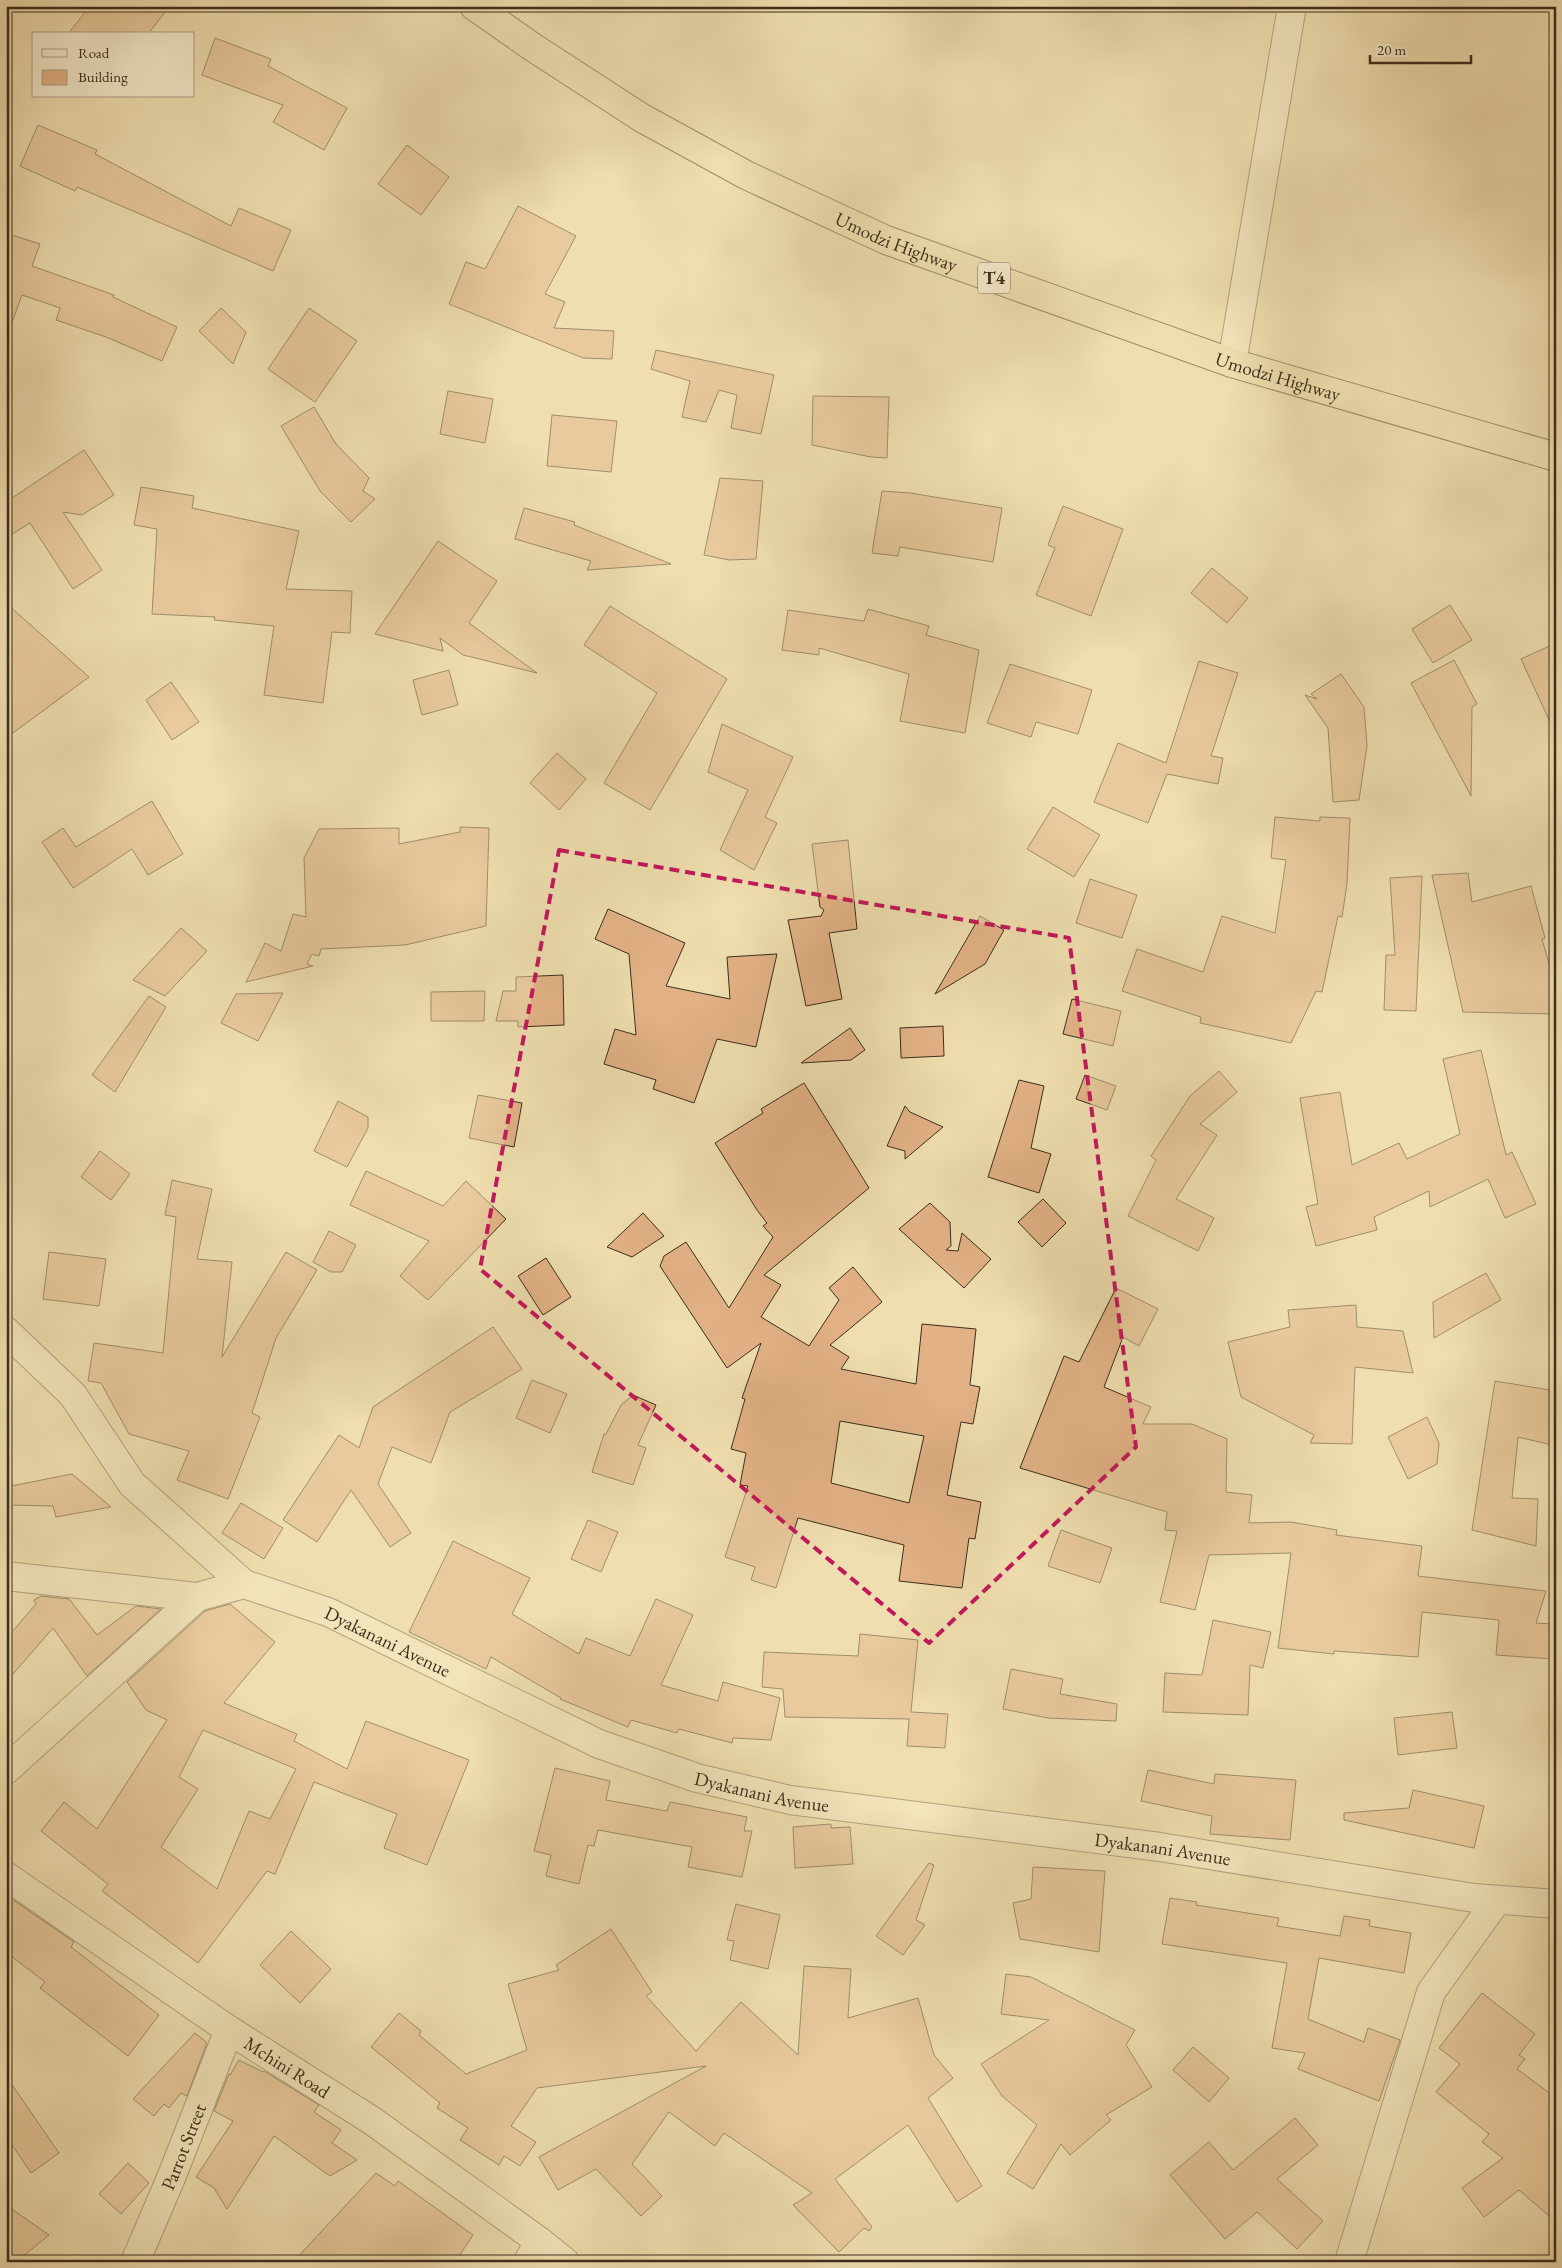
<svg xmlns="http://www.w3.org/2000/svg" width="1562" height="2268" viewBox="0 0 1562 2268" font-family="'EB Garamond',serif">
  <rect width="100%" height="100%" fill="#efdeaf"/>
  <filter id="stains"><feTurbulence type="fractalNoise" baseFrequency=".004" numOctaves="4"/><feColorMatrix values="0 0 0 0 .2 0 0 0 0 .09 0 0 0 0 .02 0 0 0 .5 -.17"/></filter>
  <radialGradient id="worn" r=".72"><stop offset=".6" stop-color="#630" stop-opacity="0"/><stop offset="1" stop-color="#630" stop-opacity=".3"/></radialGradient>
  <path fill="#e2b286" stroke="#3c2e1c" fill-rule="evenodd" d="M 90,6 L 170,6 L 148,34 L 68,34 Z
    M 215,38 L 271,59 L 268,66 L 347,108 L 324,150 L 273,122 L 283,105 L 202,75 Z
    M 38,125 L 97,150 L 95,154 L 231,226 L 239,208 L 291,230 L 273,271 L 77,187 L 75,191 L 20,166 Z
    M 407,145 L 449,177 L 421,215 L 378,184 Z
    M 518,206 L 576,236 L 545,294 L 565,302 L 554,328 L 614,331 L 612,359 L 583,358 L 449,304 L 466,262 L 485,269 Z
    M 6,233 L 40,244 L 32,266 L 114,295 L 113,297 L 177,327 L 162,361 L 106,337 L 56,320 L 60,308 L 22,295 L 10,328 L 6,328 Z
    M 221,308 L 246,332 L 233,364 L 199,331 Z
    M 309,308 L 357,341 L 315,402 L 268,369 Z
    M 656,350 L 774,375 L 761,434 L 731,428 L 737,395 L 719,390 L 706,422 L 682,417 L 690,381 L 651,369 Z
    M 448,391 L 493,399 L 485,443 L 440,434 Z
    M 813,396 L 889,397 L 887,458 L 871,457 L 812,445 Z
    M 314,407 L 336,444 L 369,478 L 363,491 L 375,499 L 351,522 L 320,491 L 281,426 Z
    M 552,415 L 617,421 L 611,472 L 547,466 Z
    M 84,450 L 114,495 L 82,515 L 63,512 L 102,570 L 73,589 L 30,523 L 6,538 L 6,502 Z
    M 720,478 L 763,481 L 756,559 L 729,560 L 704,555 Z
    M 141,487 L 194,496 L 192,508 L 299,531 L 286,589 L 352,591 L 350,633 L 332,632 L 323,703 L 264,695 L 274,626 L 214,620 L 215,617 L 152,614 L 157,529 L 134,525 Z
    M 882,491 L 910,493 L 1002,508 L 993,562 L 900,547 L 898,556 L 872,553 Z
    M 1063,506 L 1123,529 L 1091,616 L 1036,595 L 1055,548 L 1048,545 Z
    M 524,508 L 575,522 L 574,525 L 671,564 L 587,570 L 591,561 L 515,539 Z
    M 438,541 L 497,581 L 469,623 L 537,673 L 463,655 L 440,638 L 443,651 L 375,634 Z
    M 1212,568 L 1248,598 L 1227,623 L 1191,593 Z
    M 6,603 L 89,677 L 6,738 Z
    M 1450,605 L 1472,640 L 1433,663 L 1412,629 Z
    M 610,606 L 727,679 L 650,810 L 604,783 L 657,693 L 584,645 Z
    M 868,609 L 929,626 L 926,635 L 979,650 L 965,733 L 900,721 L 909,674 L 819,648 L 819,655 L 782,650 L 788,610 L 864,621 Z
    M 1556,643 L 1556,735 L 1521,659 Z
    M 1454,660 L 1477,704 L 1472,707 L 1471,796 L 1411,683 Z
    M 1199,661 L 1238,673 L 1211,756 L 1223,758 L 1218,784 L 1167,774 L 1148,823 L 1094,802 L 1118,743 L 1166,763 Z
    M 1010,664 L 1092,690 L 1078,734 L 1036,722 L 1031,737 L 987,723 Z
    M 449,670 L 458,705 L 422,715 L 413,680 Z
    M 1341,674 L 1364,707 L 1367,746 L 1359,800 L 1333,802 L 1328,728 L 1305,695 L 1317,699 L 1311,694 Z
    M 171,682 L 199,722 L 172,740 L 146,700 Z
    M 722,724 L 793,757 L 765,817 L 777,823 L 754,870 L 720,850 L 748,790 L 708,772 Z
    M 557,753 L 586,779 L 559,810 L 530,783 Z
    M 152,801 L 183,854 L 148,875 L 132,849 L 73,888 L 42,842 L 63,828 L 76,847 Z
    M 1053,807 L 1100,835 L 1074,877 L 1027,849 Z
    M 1275,817 L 1320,821 L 1320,817 L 1350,818 L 1347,884 L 1342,917 L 1338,916 L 1322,992 L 1316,991 L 1291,1043 L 1200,1023 L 1201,1017 L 1122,991 L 1137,949 L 1203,972 L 1222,916 L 1275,933 L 1286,860 L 1271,858 Z
    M 460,827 L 489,828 L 486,926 L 405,945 L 321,949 L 319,956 L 312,954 L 307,964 L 313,966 L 246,982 L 265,943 L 281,951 L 293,914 L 306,917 L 304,858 L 319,829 L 399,828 L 399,844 L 460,832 Z
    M 848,840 L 857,929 L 829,933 L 842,999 L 806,1006 L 788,920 L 821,916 L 824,910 L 820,907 L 812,844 Z
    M 1468,873 L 1472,902 L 1531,886 L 1545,938 L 1542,939 L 1556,988 L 1556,1014 L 1463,1012 L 1432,875 Z
    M 1422,876 L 1416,1011 L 1384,1010 L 1386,955 L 1395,955 L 1390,878 Z
    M 1090,879 L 1137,895 L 1122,938 L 1076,923 Z
    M 608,909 L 685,943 L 666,986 L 730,999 L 727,957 L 777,954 L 756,1047 L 717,1039 L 694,1103 L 653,1089 L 656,1080 L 604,1064 L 615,1029 L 636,1035 L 629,954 L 595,939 Z
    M 980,916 L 1004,930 L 985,964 L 935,994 Z
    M 181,928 L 207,951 L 165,996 L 133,980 Z
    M 563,975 L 564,1025 L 518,1027 L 518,1021 L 496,1021 L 503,991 L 516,991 L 516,977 Z
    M 485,991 L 484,1021 L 431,1021 L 431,992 Z
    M 283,993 L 258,1041 L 221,1023 L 236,994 Z
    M 149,996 L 166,1007 L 115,1092 L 92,1075 Z
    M 1072,999 L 1121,1011 L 1113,1046 L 1063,1034 Z
    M 943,1026 L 944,1056 L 901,1058 L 900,1028 Z
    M 850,1028 L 865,1050 L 851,1060 L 801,1063 Z
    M 1481,1050 L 1506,1155 L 1512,1152 L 1536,1204 L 1505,1218 L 1488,1179 L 1430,1207 L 1429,1191 L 1374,1217 L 1377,1230 L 1316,1246 L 1306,1207 L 1318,1204 L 1300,1098 L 1340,1092 L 1352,1165 L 1399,1143 L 1407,1159 L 1460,1134 L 1443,1059 Z
    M 1219,1071 L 1237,1092 L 1200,1124 L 1217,1135 L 1176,1199 L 1214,1218 L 1198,1251 L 1128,1216 L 1156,1160 L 1151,1156 L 1190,1096 Z
    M 1085,1075 L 1116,1086 L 1107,1110 L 1076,1099 Z
    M 1019,1080 L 1044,1086 L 1031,1148 L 1051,1154 L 1039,1193 L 988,1177 Z
    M 804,1083 L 869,1188 L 764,1275 L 781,1285 L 761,1317 L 809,1346 L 839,1300 L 829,1288 L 853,1267 L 882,1302 L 830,1345 L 849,1357 L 841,1369 L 916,1384 L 922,1324 L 976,1329 L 970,1385 L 980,1387 L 973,1424 L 961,1422 L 947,1495 L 981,1502 L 975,1539 L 969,1538 L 962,1588 L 899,1581 L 904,1545 L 798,1518 L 776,1588 L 751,1580 L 755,1567 L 725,1557 L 748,1486 L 740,1485 L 746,1453 L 731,1449 L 745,1399 L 742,1398 L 761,1343 L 727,1368 L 660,1266 L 664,1256 L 686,1242 L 729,1308 L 773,1237 L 763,1226 L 767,1223 L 757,1210 L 715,1143 L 763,1113 L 761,1109 ZM 840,1421 L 924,1436 L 909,1503 L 831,1483 Z
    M 478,1095 L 522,1103 L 514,1147 L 469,1138 Z
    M 338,1101 L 368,1117 L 368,1128 L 347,1167 L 314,1151 Z
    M 905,1106 L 910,1112 L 943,1127 L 905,1159 L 905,1151 L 887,1146 Z
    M 100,1151 L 130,1174 L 111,1200 L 81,1177 Z
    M 366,1171 L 443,1206 L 466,1181 L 506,1219 L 428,1300 L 400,1276 L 429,1241 L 350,1205 Z
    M 172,1180 L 212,1189 L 197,1259 L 232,1262 L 222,1357 L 286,1252 L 317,1270 L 276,1338 L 252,1413 L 260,1417 L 228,1499 L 177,1480 L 189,1451 L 129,1434 L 101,1383 L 88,1381 L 94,1343 L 163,1353 L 176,1217 L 165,1215 Z
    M 1043,1199 L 1066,1223 L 1042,1247 L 1018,1222 Z
    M 930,1203 L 950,1222 L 951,1246 L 946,1250 L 958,1251 L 962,1233 L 991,1259 L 964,1288 L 899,1229 Z
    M 643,1213 L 664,1236 L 632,1257 L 607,1247 Z
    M 329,1231 L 356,1245 L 342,1272 L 331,1272 L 313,1262 Z
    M 49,1252 L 106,1259 L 99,1306 L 43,1299 Z
    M 546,1258 L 571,1297 L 543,1315 L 518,1276 Z
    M 1486,1273 L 1501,1300 L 1434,1338 L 1433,1302 Z
    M 1116,1288 L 1158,1309 L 1139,1346 L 1123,1337 L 1104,1387 L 1151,1407 L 1143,1424 L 1192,1424 L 1227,1439 L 1226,1492 L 1252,1495 L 1249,1523 L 1291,1522 L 1337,1530 L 1336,1535 L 1422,1546 L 1418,1576 L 1546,1591 L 1536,1623 L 1554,1624 L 1552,1659 L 1496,1655 L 1499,1620 L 1422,1612 L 1418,1657 L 1334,1651 L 1334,1654 L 1278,1648 L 1291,1553 L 1209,1555 L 1195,1610 L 1160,1602 L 1177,1531 L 1165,1530 L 1167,1512 L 1020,1468 L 1064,1356 L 1079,1362 Z
    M 1356,1305 L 1357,1327 L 1403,1331 L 1413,1373 L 1355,1367 L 1352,1444 L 1310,1443 L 1314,1435 L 1241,1397 L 1228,1342 L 1290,1327 L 1288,1310 Z
    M 493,1327 L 522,1369 L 450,1412 L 431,1463 L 392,1447 L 378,1484 L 411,1533 L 390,1547 L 351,1490 L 317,1542 L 283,1520 L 339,1435 L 359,1448 L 373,1407 Z
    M 532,1380 L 567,1394 L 550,1433 L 516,1418 Z
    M 1495,1381 L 1556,1391 L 1556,1446 L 1518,1437 L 1512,1498 L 1538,1499 L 1536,1546 L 1472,1530 Z
    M 633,1395 L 656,1405 L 638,1445 L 646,1448 L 633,1485 L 592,1472 L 604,1434 L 606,1434 L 621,1405 Z
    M 1427,1417 L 1439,1443 L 1437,1464 L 1408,1479 L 1388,1437 Z
    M 72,1474 L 111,1507 L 56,1517 L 53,1506 L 6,1505 L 6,1487 Z
    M 241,1503 L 283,1528 L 264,1559 L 222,1533 Z
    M 588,1520 L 618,1532 L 601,1572 L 571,1559 Z
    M 1061,1530 L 1112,1548 L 1100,1583 L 1048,1566 Z
    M 453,1541 L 530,1578 L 512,1614 L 579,1654 L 586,1638 L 630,1656 L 656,1599 L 693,1615 L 661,1685 L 718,1701 L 723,1682 L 780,1698 L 771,1740 L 733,1738 L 732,1743 L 679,1729 L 677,1733 L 631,1720 L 628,1727 L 560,1699 L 561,1698 L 491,1657 L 486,1669 L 409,1632 Z
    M 41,1596 L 69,1599 L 97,1635 L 136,1606 L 161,1609 L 87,1676 L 53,1628 L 6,1682 L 6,1639 L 36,1604 L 34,1600 Z
    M 230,1604 L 275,1642 L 224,1703 L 297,1734 L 294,1741 L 347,1769 L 366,1721 L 469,1760 L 427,1865 L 384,1848 L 397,1814 L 314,1782 L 275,1874 L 267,1871 L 198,1963 L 102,1891 L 108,1884 L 41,1831 L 64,1802 L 97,1829 L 167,1720 L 146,1710 L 127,1682 L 205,1611 ZM 203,1730 L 296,1769 L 270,1819 L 249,1811 L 217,1889 L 161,1847 L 198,1789 L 179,1777 Z
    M 1213,1620 L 1271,1632 L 1263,1668 L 1250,1665 L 1248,1715 L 1163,1712 L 1165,1673 L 1202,1675 Z
    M 860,1634 L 918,1640 L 911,1712 L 948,1714 L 945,1748 L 907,1746 L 909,1719 L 785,1717 L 783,1689 L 762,1687 L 764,1652 L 858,1656 Z
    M 1011,1669 L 1063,1679 L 1060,1694 L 1117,1704 L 1116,1721 L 1048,1718 L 1003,1709 Z
    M 1452,1712 L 1457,1748 L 1398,1755 L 1394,1718 Z
    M 555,1768 L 610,1781 L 606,1800 L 667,1811 L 670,1802 L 747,1817 L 744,1831 L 752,1831 L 742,1877 L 688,1867 L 692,1847 L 598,1830 L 594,1846 L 588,1845 L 579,1884 L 546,1876 L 551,1855 L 534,1851 Z
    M 1148,1770 L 1214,1784 L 1215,1774 L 1296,1780 L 1290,1840 L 1210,1834 L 1212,1816 L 1141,1801 Z
    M 1413,1790 L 1484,1806 L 1474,1848 L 1344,1820 L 1344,1813 L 1409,1808 Z
    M 831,1824 L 831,1828 L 850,1827 L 853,1864 L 795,1868 L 793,1827 Z
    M 929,1863 L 934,1865 L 916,1920 L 925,1925 L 903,1955 L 876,1936 Z
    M 1033,1867 L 1105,1871 L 1099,1952 L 1020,1939 L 1013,1903 L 1031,1899 Z
    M 6,1895 L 74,1942 L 71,1947 L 159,2015 L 128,2056 L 40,1988 L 45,1982 L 6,1952 Z
    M 1170,1898 L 1197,1902 L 1196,1905 L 1279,1918 L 1277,1926 L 1340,1936 L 1344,1916 L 1370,1920 L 1369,1926 L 1411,1933 L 1404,1973 L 1319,1958 L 1308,2019 L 1364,2042 L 1368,2028 L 1400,2040 L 1379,2101 L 1298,2069 L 1305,2053 L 1272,2048 L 1287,1963 L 1162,1944 Z
    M 736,1904 L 780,1915 L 768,1969 L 730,1960 L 734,1941 L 727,1940 Z
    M 611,1929 L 652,1992 L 646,1996 L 696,2051 L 741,2002 L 798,2055 L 804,1966 L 851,1969 L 848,2018 L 918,1998 L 934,2055 L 953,2078 L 928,2098 L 982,2186 L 957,2202 L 908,2125 L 835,2179 L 872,2227 L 869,2231 L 864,2228 L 839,2252 L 793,2205 L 812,2193 L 724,2133 L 715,2146 L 669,2112 L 632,2164 L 662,2196 L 641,2216 L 596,2169 L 558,2190 L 539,2157 L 706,2066 L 537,2088 L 511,2126 L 536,2142 L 520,2166 L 504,2156 L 499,2165 L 460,2140 L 468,2128 L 437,2108 L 440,2103 L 371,2047 L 399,2013 L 421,2031 L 419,2035 L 466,2074 L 527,2050 L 508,1984 L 559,1970 L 556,1965 Z
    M 291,1931 L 331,1969 L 300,2003 L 260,1965 Z
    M 1006,1974 L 1031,1977 L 1135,2030 L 1126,2045 L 1152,2087 L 1106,2115 L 1111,2120 L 1070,2155 L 1061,2144 L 1033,2189 L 1007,2173 L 1037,2125 L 1002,2096 L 981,2064 L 1049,2020 L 1001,2014 Z
    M 1482,1993 L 1535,2034 L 1519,2055 L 1525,2059 L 1517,2069 L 1556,2098 L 1556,2222 L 1519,2190 L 1484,2217 L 1462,2188 L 1503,2158 L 1482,2142 L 1489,2134 L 1436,2092 L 1460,2064 L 1439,2048 Z
    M 195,2033 L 207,2043 L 187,2096 L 181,2093 L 169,2108 L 164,2104 L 154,2116 L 133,2099 Z
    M 1193,2047 L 1229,2078 L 1209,2102 L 1173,2070 Z
    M 239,2060 L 263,2072 L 264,2071 L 319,2105 L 314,2112 L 341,2130 L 332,2143 L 357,2160 L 330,2176 L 274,2136 L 227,2209 L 214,2188 L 196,2177 L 233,2121 L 214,2111 L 229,2074 L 230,2075 Z
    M 6,2076 L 59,2153 L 31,2173 L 6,2136 Z
    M 1295,2118 L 1318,2145 L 1277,2179 L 1323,2221 L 1297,2249 L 1257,2212 L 1225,2239 L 1170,2175 L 1209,2142 L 1233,2170 Z
    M 128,2163 L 149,2183 L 121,2214 L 99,2194 Z
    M 376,2173 L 395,2186 L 398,2181 L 473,2235 L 455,2262 L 293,2262 Z
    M 6,2205 L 49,2235 L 16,2262 L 6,2262 Z"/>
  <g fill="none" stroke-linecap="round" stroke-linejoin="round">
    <defs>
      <g id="minor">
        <path d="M 1232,363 L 1292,6"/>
        <path d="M 6,1331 L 73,1395 L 132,1484 L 244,1584"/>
        <path id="s1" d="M 6,1576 L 197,1597 L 244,1584 L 328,1612 L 599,1744 L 697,1778 L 790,1800 L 1160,1847 L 1474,1898 L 1556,1904"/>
        <path d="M 6,1770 L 197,1597"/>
        <path id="s2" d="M 135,2262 L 171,2178 L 229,2030"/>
        <path d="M 528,2262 L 539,2241"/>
        <path d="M 1349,2262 L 1431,1992 L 1497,1900"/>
      </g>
      <g id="tertiary">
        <path id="s3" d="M 6,1876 L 229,2030 L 371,2120 L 539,2241 L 565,2262"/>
      </g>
      <g id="trunk">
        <path id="s4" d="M 474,6 L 534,48 L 642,118 L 746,175 L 886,240 L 1232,363 L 1556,457"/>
      </g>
    </defs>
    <use href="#minor" stroke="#695a41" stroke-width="30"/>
    <use href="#tertiary" stroke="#695a41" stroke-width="30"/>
    <use href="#trunk" stroke="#3c2e1c" stroke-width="30"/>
    <use href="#minor" stroke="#f5eacb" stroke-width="28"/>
    <use href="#tertiary" stroke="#f5eacb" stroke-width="28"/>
    <use href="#trunk" stroke="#efdeaf" stroke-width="28"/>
  </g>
  <path d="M0 0H1562V2268H0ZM 559,850 L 1069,938 L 1136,1447 L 929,1643 L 480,1269 Z" fill="#efdeaf" fill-opacity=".55" fill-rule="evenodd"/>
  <path fill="none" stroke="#c2185b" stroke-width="4" stroke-dasharray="10 6" stroke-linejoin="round" d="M 559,850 L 1069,938 L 1136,1447 L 929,1643 L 480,1269 Z"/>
  <g text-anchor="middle" stroke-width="4.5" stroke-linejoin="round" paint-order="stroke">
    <rect fill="#f5eacb" stroke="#746650" stroke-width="1" x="978" y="262.5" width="32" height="31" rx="4"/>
    <g font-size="18" font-weight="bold" fill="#3c2e1c">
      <text x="994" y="284">T4</text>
    </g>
    <g font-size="19" fill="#3c2e1c" stroke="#f5eacb">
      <text dy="7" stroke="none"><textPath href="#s4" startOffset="485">Umodzi Highway</textPath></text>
      <text dy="7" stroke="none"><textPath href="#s4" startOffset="890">Umodzi Highway</textPath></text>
      <text dy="7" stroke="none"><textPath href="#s1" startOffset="396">Dyakanani Avenue</textPath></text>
      <text dy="7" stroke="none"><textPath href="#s1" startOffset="801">Dyakanani Avenue</textPath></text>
      <text dy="7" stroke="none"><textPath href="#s1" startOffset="1206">Dyakanani Avenue</textPath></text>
      <text dy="7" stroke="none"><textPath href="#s3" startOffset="340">Mchini Road</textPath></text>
      <text dy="7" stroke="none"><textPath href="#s2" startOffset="125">Parrot Street</textPath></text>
    </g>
  </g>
  <rect width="1562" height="2268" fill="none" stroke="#efdeaf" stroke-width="25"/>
  <rect x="8" y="8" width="1547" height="2253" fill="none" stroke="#3c2e1c" stroke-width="2.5"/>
  <rect x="12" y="12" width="1537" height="2243" fill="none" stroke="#3c2e1c"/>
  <rect x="32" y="32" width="162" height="65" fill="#f5eacb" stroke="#ab9f85"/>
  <rect x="42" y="49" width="25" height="8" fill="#f5eacb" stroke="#ab9f85"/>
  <text x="78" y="58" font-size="15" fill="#3c2e1c">Road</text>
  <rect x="42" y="70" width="25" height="15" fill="#e2b286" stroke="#ab9f85"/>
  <text x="78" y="82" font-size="15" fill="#3c2e1c">Building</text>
  <path d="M1370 55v8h101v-8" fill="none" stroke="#3c2e1c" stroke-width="2.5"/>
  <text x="1377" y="55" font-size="15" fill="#3c2e1c" stroke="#f5eacb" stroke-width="4" paint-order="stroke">20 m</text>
  <rect width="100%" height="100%" filter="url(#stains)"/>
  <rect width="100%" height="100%" fill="url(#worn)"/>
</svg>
